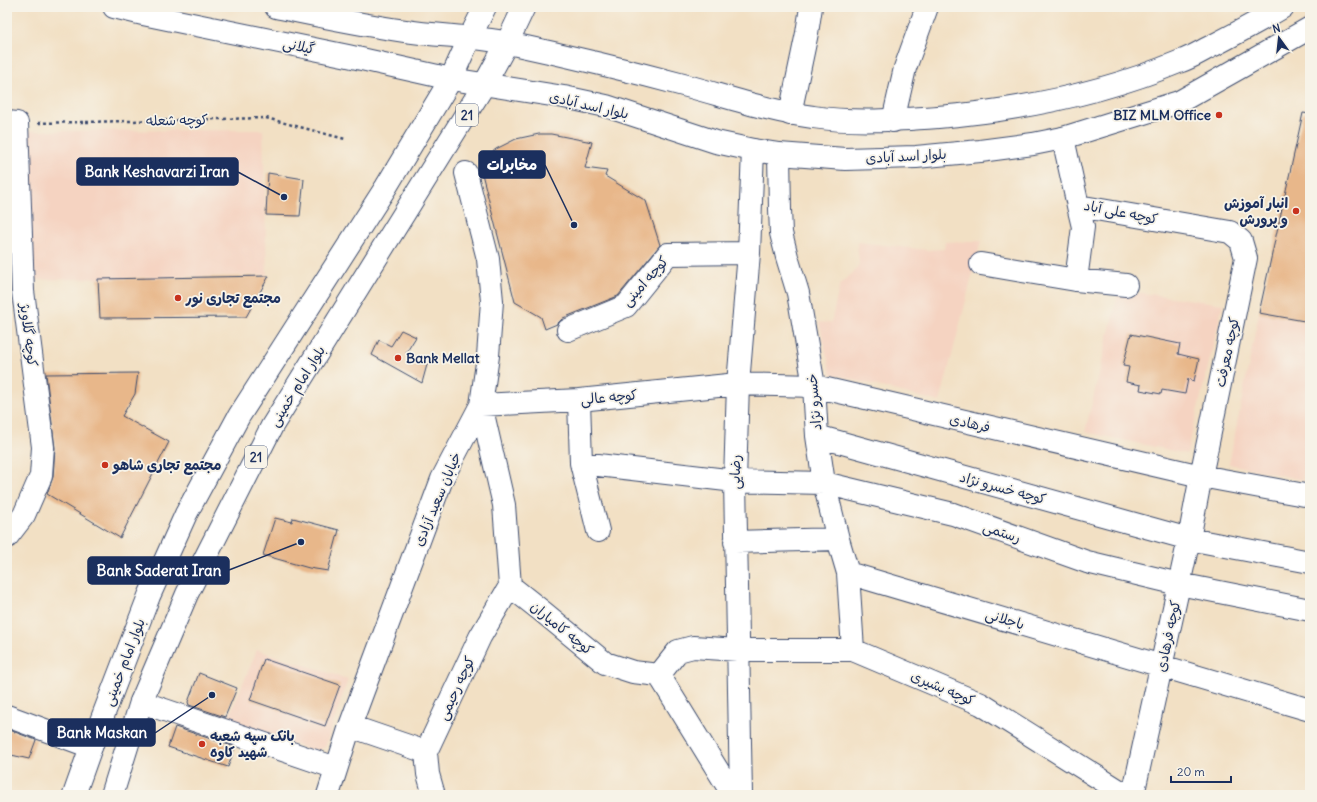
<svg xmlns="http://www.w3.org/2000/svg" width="1317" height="802" viewBox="0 0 1317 802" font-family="Delius,'Playpen Sans Arabic',sans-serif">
  <rect width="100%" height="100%" fill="#f7f3e8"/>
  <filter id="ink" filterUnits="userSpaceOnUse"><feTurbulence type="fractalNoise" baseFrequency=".025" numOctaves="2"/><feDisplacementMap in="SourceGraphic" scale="8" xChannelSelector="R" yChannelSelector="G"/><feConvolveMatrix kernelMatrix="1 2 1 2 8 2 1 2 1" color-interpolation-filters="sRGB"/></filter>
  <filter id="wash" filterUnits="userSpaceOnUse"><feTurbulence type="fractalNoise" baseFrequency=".012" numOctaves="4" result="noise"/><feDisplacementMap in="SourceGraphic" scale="16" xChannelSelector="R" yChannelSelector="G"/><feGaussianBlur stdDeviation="0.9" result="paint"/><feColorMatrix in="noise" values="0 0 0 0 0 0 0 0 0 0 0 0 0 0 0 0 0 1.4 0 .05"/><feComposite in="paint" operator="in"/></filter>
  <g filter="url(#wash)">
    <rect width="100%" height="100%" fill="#f2e0c4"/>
    <path fill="#f5d3c1" d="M 263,130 L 267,275 L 27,280 L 26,131 Z
      M 981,241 L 940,402 L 831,374 L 819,322 L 831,323 L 840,284 L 855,271 L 859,264 L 857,242 L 927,250 L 944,249 L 945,242 Z
      M 1119,290 L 1223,304 L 1187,454 L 1085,432 Z
      M 1259,313 L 1310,323 L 1310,442 L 1302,480 L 1229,464 Z
      M 1310,447 L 1310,482 L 1303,480 Z
      M 257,650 L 348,679 L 325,747 L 316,752 L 227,721 Z"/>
    <g id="blocks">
      <path fill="#e8b78a" d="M 1303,113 L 1310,114 L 1310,322 L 1259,313 Z
        M 539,134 L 551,134 L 592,142 L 585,168 L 607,171 L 605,176 L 646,201 L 660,245 L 618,296 L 563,318 L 557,324 L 545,329 L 541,317 L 515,302 L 480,166 L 486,157 L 496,149 L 516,139 Z
        M 268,173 L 304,179 L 300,216 L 266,215 Z
        M 269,276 L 246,317 L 100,318 L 98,279 Z
        M 401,330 L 416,337 L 406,353 L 428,361 L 422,383 L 372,355 L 379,340 L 391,346 Z
        M 1131,334 L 1180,344 L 1178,354 L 1199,359 L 1194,381 L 1188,379 L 1185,394 L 1162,390 L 1161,394 L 1140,390 L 1141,385 L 1126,382 L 1129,367 L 1123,366 Z
        M 138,373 L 135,394 L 122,416 L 169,442 L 120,538 L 47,494 L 53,477 L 55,448 L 46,374 Z
        M 275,518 L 292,522 L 293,518 L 339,530 L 328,571 L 309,568 L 263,555 Z
        M 264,659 L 340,685 L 325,726 L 250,700 Z
        M 199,673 L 237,688 L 225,717 L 189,705 L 188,702 Z
        M 175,727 L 235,747 L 228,767 L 168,747 Z
        M 7,729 L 36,740 L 29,759 L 7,754 Z"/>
    </g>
  </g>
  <g filter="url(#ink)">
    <use href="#blocks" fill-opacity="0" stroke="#3b4a6d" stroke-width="1"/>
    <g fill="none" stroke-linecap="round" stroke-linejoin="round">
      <defs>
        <path id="minor" d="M 790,114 L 807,33 L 811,7
          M 893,121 L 905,68 L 927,7
          M 7,122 L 17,123 L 23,291 L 43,447 L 41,476 L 24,515 L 7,537
          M 1063,138 L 1078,206 L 1230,232 L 1241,241 L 1246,258 L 1201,476 L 1189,539 L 1133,795
          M 779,154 L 780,209 L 781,233 L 787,257 L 798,293 L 814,386 L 817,436 L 824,483 L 838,539 L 848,573 L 853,650
          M 981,264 L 1076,280 L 1126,285
          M 1076,280 L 1083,227 L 1078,206
          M 568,330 L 626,306 L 668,254 L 749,253
          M 579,400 L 581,463 L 598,531
          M 817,436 L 1189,539 L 1310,562
          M 581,463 L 735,481 L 824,483 L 953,514 L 1087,562 L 1179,584 L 1310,610
          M 735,542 L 838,539
          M 848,573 L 1310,710
          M 659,675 L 678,651 L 693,647 L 738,650 L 853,650 L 981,704 L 1126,795
          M 141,702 L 336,768
          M 7,716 L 91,747
          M 350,726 L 426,752
          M 328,795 L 350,726 L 442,479 L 481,405 L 488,356 L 492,301 L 488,259 L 466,173
          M 434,795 L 428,774 L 426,752 L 480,637 L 510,586
          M 733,795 L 659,675 L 633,672 L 605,663 L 543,612 L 510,586 L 504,505 L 481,405 L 579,400 L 738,384 L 814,386 L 1201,476 L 1310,496
          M 741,795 L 735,481 L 738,384 L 749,253 L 753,150"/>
        <path id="major" d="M 114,7 L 143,14 L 348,56 L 451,79 L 564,97 L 606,106 L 716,142 L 753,150 L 779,154 L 845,159 L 916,157 L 980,151 L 1033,144 L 1063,138 L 1179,102 L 1310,28
          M 276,7 C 319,16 361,25 405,31 C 439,36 474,36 508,43 C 569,56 631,71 691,87 C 731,98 772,112 813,117 C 854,123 897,120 938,117 C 1021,110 1104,93 1181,61 C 1193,57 1203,50 1214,45 C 1237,33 1260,21 1283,7
          M 74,795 L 91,747 L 149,596 L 186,514 L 239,416 L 386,187 L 451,79 L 470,37 L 485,7
          M 112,795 L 141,702 L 187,594 L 272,426 L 484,85 L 507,43 L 524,7"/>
      </defs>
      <use href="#minor" stroke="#3b4a6d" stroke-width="24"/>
      <use href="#major" stroke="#3b4a6d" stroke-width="24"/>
      <path stroke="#3b4a6d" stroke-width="2.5" stroke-dasharray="3 3" stroke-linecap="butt" d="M 38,123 L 266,118 L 345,139"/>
      <use href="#minor" stroke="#fff" stroke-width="22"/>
      <use href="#major" stroke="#fff" stroke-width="22"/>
    </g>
  </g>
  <g fill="#c8321e" stroke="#f7f3e8" stroke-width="1.5">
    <circle cx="1219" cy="115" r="4"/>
    <circle cx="1296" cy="211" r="4"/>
    <circle cx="178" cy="298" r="4"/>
    <circle cx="398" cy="358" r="4"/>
    <circle cx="105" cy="465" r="4"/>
    <circle cx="202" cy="744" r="4"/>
  </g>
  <g text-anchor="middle" stroke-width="3.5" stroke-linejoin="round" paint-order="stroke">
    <g fill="#f7f3e8" stroke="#5d6a87" stroke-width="1">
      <rect x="456" y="104" width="22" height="22" rx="3"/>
      <rect x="245" y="446" width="22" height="22" rx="3"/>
    </g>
    <g font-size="13" font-weight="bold" fill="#1b2f5e">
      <text x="467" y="120">21</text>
      <text x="256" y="462">21</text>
    </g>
    <g font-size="14" fill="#1b2f5e" stroke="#f7f3e8">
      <text transform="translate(299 46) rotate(12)" y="5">گیلانی</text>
      <text transform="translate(589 105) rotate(13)" y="5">بلوار اسد آبادی</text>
      <text transform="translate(177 120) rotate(-1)" y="5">کوچه شعله</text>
      <text transform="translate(906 156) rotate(-3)" y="5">بلوار اسد آبادی</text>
      <text transform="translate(1121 212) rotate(11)" y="5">کوچه علی آباد</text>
      <text transform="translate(645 281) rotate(-48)" y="5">کوچه امینی</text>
      <text transform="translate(29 335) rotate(83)" y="5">کوچه گلاویژ</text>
      <text transform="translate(1227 352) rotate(-78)" y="5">کوچه معرفت</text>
      <text transform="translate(297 386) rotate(-58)" y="5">بلوار امام خمینی</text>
      <text transform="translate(609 397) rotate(-5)" y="5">کوچه عالی</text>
      <text transform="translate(814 402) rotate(-95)" y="5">خسرو نژاد</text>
      <text transform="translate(970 423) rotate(13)" y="5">فرهادی</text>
      <text transform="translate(735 472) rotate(-89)" y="5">رضایی</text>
      <text transform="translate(1003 488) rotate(15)" y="5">کوچه خسرو نژاد</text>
      <text transform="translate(437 499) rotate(-67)" y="5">خیابان سعید آزادی</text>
      <text transform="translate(1002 532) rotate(19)" y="5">رستمی</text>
      <text transform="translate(1005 619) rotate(17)" y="5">باجلانی</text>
      <text transform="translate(562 628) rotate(39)" y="5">کوچه کامیاران</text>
      <text transform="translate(1168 636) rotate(-78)" y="5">کوچه فرهادی</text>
      <text transform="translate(124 662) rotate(-69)" y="5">بلوار امام خمینی</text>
      <text transform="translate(456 688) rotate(-65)" y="5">کوچه رحیمی</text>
      <text transform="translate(943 688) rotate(23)" y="5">کوچه بشیری</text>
    </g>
    <g font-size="14" font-weight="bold" fill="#1b2f5e" stroke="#f7f3e8" text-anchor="start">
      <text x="1211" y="120" text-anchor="end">BIZ MLM Office</text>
      <text x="1288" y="208" text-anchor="end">انبار آموزش<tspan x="1288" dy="16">و پرورش</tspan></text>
      <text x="186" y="303">مجتمع تجاری نور</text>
      <text x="406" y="363">Bank Mellat</text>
      <text x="113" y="470">مجتمع تجاری شاهو</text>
      <text x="210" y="741">بانک سپه شعبه<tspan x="210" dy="16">شهید کاوه</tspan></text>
    </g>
  </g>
  <path fill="none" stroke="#1b2f5e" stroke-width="1.5" d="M574 225L545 165M284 197L238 172M301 542L229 570M212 695L155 733"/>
  <g fill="#1b2f5e" stroke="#f7f3e8" stroke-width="1.5">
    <circle cx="574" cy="225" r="4"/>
    <circle cx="284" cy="197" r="4"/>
    <circle cx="301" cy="542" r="4"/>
    <circle cx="212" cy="695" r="4"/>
  </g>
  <g fill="#1b2f5e" stroke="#1b2f5e" stroke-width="1.5">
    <rect x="479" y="151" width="66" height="27" rx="4"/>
    <rect x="77" y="158" width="161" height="27" rx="4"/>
    <rect x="88" y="557" width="141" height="27" rx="4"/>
    <rect x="48" y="719" width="107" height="27" rx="4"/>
  </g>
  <g font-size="15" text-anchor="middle" font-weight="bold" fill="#fff">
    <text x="512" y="170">مخابرات</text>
    <text x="157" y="177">Bank Keshavarzi Iran</text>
    <text x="159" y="576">Bank Saderat Iran</text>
    <text x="102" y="738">Bank Maskan</text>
  </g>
  <rect width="1317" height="802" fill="none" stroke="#f7f3e8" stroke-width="24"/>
  <g transform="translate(1279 38) rotate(345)" stroke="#f7f3e8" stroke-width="3" paint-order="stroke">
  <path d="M0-3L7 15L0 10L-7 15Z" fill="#1b2f5e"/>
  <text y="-6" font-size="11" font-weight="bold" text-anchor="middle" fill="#1b2f5e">N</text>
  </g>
  <path d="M1171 776v6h60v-6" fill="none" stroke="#1b2f5e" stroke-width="2"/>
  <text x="1177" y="776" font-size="12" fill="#1b2f5e" stroke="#f7f3e8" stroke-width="3" paint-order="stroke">20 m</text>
</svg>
